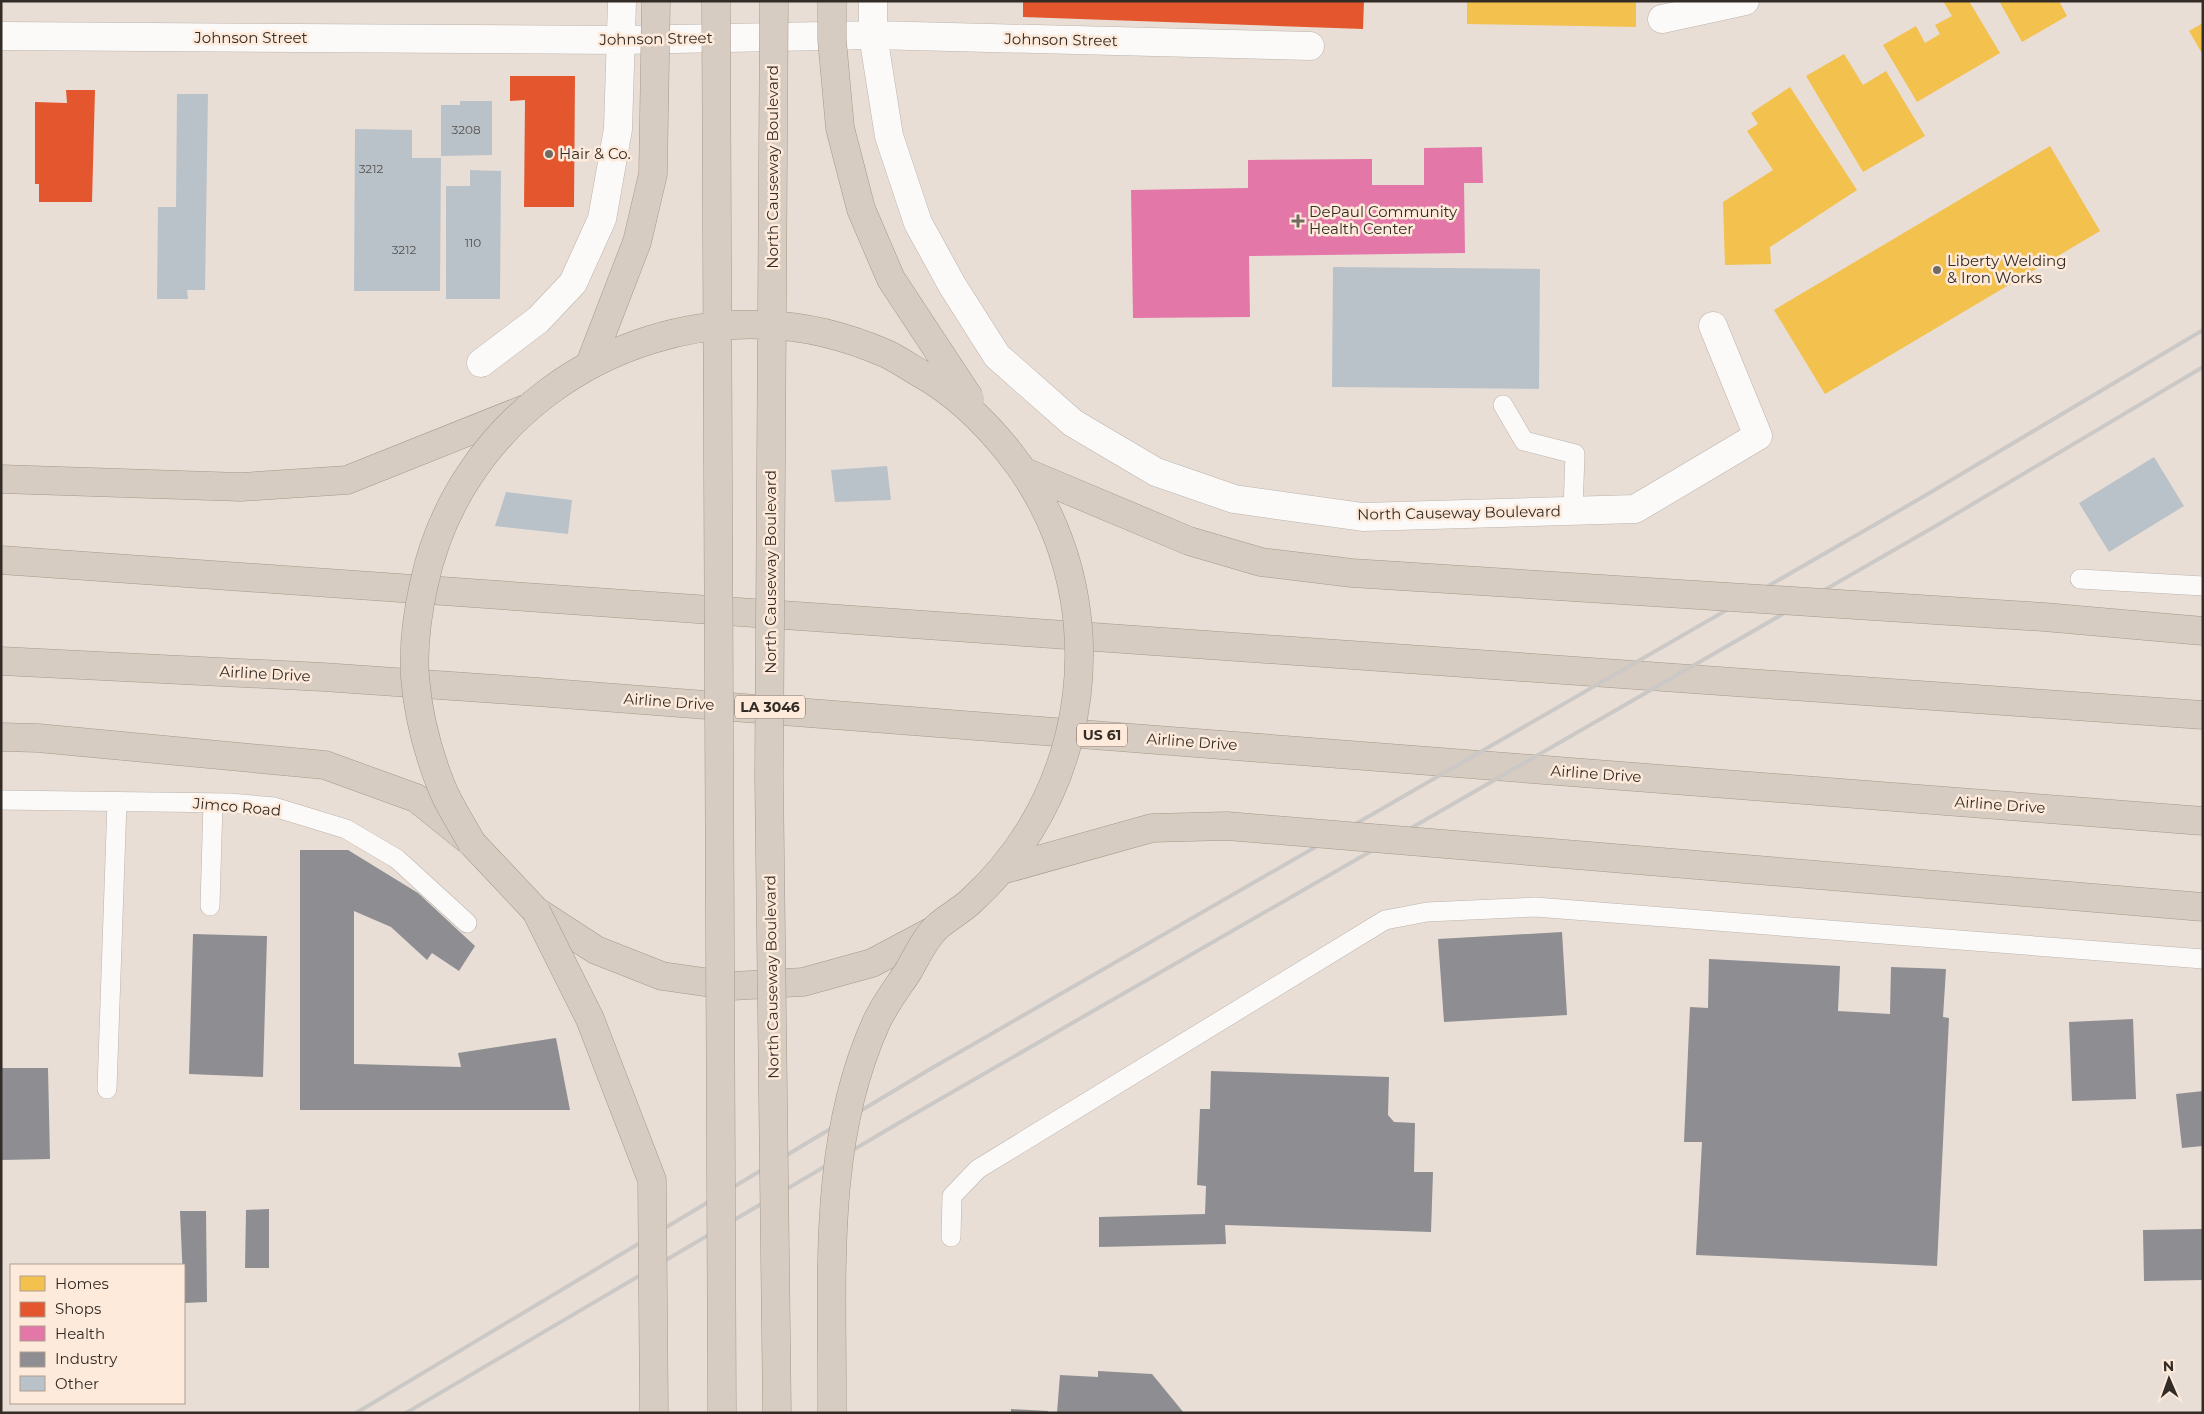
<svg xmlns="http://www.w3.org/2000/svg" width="2204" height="1414" viewBox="0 0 2204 1414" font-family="Montserrat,sans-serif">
  <rect width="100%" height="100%" fill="#e8ded5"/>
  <path fill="#f2c14e" d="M 1467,1 L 1636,1 L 1636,27 L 1467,24 Z
    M 1943,1 L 1969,1 L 2000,53 L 1917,102 L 1883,45 L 1916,26 L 1925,43 L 1940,34 L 1935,25 L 1952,16 Z
    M 1999,1 L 2059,1 L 2067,16 L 2022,42 Z
    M 2203,23 L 2203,55 L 2189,31 Z
    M 1844,54 L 1863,85 L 1886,71 L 1925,136 L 1863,172 L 1806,76 Z
    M 1790,87 L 1857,190 L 1770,247 L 1771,264 L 1725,265 L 1723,202 L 1773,170 L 1747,131 L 1758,124 L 1751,113 Z
    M 2050,146 L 2100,231 L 1825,394 L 1774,310 Z"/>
  <path fill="#e4572e" d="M 1023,1 L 1364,1 L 1363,29 L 1023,17 Z
    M 510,76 L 575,76 L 574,207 L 524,207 L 525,100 L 510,101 Z
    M 66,90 L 95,90 L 92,202 L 39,202 L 39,184 L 35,184 L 35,102 L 67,103 Z"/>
  <path fill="#e377a8" d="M 1482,147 L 1483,183 L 1464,183 L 1465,253 L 1249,256 L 1250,317 L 1133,318 L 1131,190 L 1248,188 L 1248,160 L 1372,159 L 1372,185 L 1424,185 L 1424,148 Z"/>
  <path fill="#8d8d92" d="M 300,850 L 348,850 L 418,893 L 475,946 L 459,971 L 432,953 L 427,960 L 391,927 L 354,911 L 354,1064 L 461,1067 L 458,1053 L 556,1038 L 570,1110 L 300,1110 Z
    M 1562,932 L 1567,1015 L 1444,1022 L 1438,939 Z
    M 193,934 L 267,936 L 263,1077 L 189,1074 Z
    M 1709,959 L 1840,966 L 1838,1011 L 1890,1014 L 1891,967 L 1946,969 L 1943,1017 L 1949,1018 L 1937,1266 L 1696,1255 L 1702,1142 L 1684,1142 L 1690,1007 L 1708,1008 Z
    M 2133,1019 L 2136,1099 L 2072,1101 L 2069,1022 Z
    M 1,1068 L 48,1068 L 50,1159 L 1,1160 Z
    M 1211,1071 L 1389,1077 L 1388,1115 L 1394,1122 L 1415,1123 L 1414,1172 L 1433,1172 L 1431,1232 L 1225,1225 L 1226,1244 L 1099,1247 L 1099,1217 L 1205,1214 L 1206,1186 L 1197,1185 L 1200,1109 L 1210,1109 Z
    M 2203,1091 L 2203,1146 L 2182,1148 L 2176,1094 Z
    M 269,1209 L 269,1268 L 245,1268 L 246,1210 Z
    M 180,1211 L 206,1211 L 207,1302 L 184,1303 Z
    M 2203,1229 L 2203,1280 L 2144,1281 L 2143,1230 Z
    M 1098,1371 L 1152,1374 L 1184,1413 L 1057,1413 L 1060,1375 L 1098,1377 Z
    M 1011,1409 L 1048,1411 L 1048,1413 L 1011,1413 Z"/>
  <path fill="#bac2c9" d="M 177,94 L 208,94 L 205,290 L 187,290 L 188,299 L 157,299 L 158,207 L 176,207 Z
    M 460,101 L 492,101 L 492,155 L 441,156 L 441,105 L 460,105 Z
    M 355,129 L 412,130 L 412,158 L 441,158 L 440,291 L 354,291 Z
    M 470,170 L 501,171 L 500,299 L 446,299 L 446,186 L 470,186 Z
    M 1333,267 L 1540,269 L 1539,389 L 1332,387 Z
    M 2154,457 L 2184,506 L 2109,552 L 2079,503 Z
    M 887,466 L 891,500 L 835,502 L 831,470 Z
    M 506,492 L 572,500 L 568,534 L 495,526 Z"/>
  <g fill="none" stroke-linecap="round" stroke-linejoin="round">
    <defs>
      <path id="lane" d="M 1503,405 L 1524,441 L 1575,454 L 1573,511
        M 2080,579 L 2203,586
        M 1,800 L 229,803 L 274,807 L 346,829 L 397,859 L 467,923
        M 210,906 L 213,803
        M 107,1089 L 117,802
        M 951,1237 L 952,1196 L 978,1169 L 1385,920 L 1427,912 L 1535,907 L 2203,959"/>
      <path id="street" d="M 873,1 L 873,35 L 889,136 L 918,223 L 952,285 L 997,356 L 1073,423 L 1156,472 L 1234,499 L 1363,517 L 1635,509 L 1758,436 L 1713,326
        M 1662,19 L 1745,1
        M 1,36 L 621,40 L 873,35 L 1310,46
        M 481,363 L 538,320 L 573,283 L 602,219 L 618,129 L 622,1"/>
      <path id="highway" d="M 1,479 L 241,487 L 347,480 L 525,409
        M 1,560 L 2203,715
        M 1,661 L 323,677 L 538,692 L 2203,821
        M 1,737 L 38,738 L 325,765 L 416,798 L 472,843 L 536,911 L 596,950 L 662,976 L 732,986 L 803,982 L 872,963 L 934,930"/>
    </defs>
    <use href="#lane" stroke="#bbb3ac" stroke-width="20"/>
    <use href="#street" stroke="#bbb3ac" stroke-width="29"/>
    <use href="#highway" stroke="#a79889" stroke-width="29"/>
    <use href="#lane" stroke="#fcfaf9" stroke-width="19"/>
    <use href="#street" stroke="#fcfaf9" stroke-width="28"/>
    <use href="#highway" stroke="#d7ccc1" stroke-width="28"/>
    <path stroke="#cbc8c6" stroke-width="4" d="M 356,1413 L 932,1068 L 1921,498 L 2203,330
      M 406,1413 L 909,1117 L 1934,527 L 2203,367"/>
    <defs>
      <path id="highway-bridge" d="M 716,1 L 722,1413
        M 774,1 L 769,776 L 777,1413
        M 832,1 L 832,40 L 840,128 L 861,209 L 891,279 L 970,399
        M 590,364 L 637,242 L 653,174 L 656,1
        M 1025,472 L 1189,541 L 1261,562 L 1352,573 L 2044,617 L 2203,631
        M 472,843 C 462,825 450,807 442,788 C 428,753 418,715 415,677 C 413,646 417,615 424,584 C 457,426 607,317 766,325 C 806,326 850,338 887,354 C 899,360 911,368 923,375 C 956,394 984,421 1008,451 C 1095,558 1102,713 1030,830 C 1014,856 993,881 970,902 C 960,911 947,918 937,927 C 925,938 917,956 909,970 C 898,987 884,1005 876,1023 C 821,1145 833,1282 832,1413
        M 1002,870 L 1152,828 L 1227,826 L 2203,907
        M 536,911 L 590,1019 L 652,1180 L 654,1413"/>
    </defs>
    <use href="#highway-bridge" stroke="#a79889" stroke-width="29" stroke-linecap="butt"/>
    <use href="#highway-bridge" stroke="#d7ccc1" stroke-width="28"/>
  </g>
  <g fill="#726a63" stroke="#feeada" stroke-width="2">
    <circle cx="549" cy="154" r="5"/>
    <path d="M1295.5 213.5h5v5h5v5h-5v5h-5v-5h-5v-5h5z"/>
    <circle cx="1937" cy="270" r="5"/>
  </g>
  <g text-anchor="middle" stroke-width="5" stroke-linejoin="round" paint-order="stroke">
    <g font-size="12" fill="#55524f">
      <text x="466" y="134">3208</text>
      <text x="371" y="173">3212</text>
      <text x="473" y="247">110</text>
      <text x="404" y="254">3212</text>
    </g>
    <g fill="#feeada" stroke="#70655c" stroke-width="1">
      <rect x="735" y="695.5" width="70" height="23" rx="4"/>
      <rect x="1077" y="723.5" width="50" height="23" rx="4"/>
    </g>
    <g font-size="14" font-weight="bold" fill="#332c26">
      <text x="770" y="712">LA 3046</text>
      <text x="1102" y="740">US 61</text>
    </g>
    <g font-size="15" fill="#332c26" stroke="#feeada">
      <text x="251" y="43">Johnson Street</text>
      <text transform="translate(656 39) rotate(-1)" y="5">Johnson Street</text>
      <text transform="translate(1061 40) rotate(1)" y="5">Johnson Street</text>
      <text transform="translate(773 167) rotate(-90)" y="5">North Causeway Boulevard</text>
      <text transform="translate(1459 513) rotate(-1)" y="5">North Causeway Boulevard</text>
      <text transform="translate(771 572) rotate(-90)" y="5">North Causeway Boulevard</text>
      <text transform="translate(265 674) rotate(3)" y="5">Airline Drive</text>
      <text transform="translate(669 702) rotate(4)" y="5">Airline Drive</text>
      <text transform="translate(1192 742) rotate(4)" y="5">Airline Drive</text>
      <text transform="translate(1596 774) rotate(4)" y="5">Airline Drive</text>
      <text transform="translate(2000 805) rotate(4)" y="5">Airline Drive</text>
      <text transform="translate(237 807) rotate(5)" y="5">Jimco Road</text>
      <text transform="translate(772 977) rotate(-91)" y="5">North Causeway Boulevard</text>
    </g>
    <g font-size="15" fill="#332c26" stroke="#feeada" text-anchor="start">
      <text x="559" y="159">Hair &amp; Co.</text>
      <text x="1309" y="217">DePaul Community<tspan x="1309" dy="17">Health Center</tspan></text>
      <text x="1947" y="266">Liberty Welding<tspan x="1947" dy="17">&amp; Iron Works</tspan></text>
    </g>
  </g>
  <rect width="2204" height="1414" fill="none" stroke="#332c26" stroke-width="5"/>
  <rect x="10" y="1264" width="175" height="140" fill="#feeada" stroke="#ad9e92"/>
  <rect x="20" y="1276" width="25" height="15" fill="#f2c14e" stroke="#ad9e92"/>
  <text x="55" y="1289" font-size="15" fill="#332c26">Homes</text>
  <rect x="20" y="1302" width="25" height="15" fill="#e4572e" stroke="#ad9e92"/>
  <text x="55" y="1314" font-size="15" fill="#332c26">Shops</text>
  <rect x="20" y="1326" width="25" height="15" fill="#e377a8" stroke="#ad9e92"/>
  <text x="55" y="1339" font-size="15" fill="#332c26">Health</text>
  <rect x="20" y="1352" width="25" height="15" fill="#8d8d92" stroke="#ad9e92"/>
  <text x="55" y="1364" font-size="15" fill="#332c26">Industry</text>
  <rect x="20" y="1376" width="25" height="15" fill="#bac2c9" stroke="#ad9e92"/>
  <text x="55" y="1389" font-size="15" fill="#332c26">Other</text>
  <g transform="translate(2169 1379) rotate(358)" stroke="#feeada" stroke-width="4" paint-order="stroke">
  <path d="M0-4L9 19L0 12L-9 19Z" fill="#332c26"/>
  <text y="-8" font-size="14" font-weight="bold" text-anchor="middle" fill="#332c26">N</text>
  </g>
</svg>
